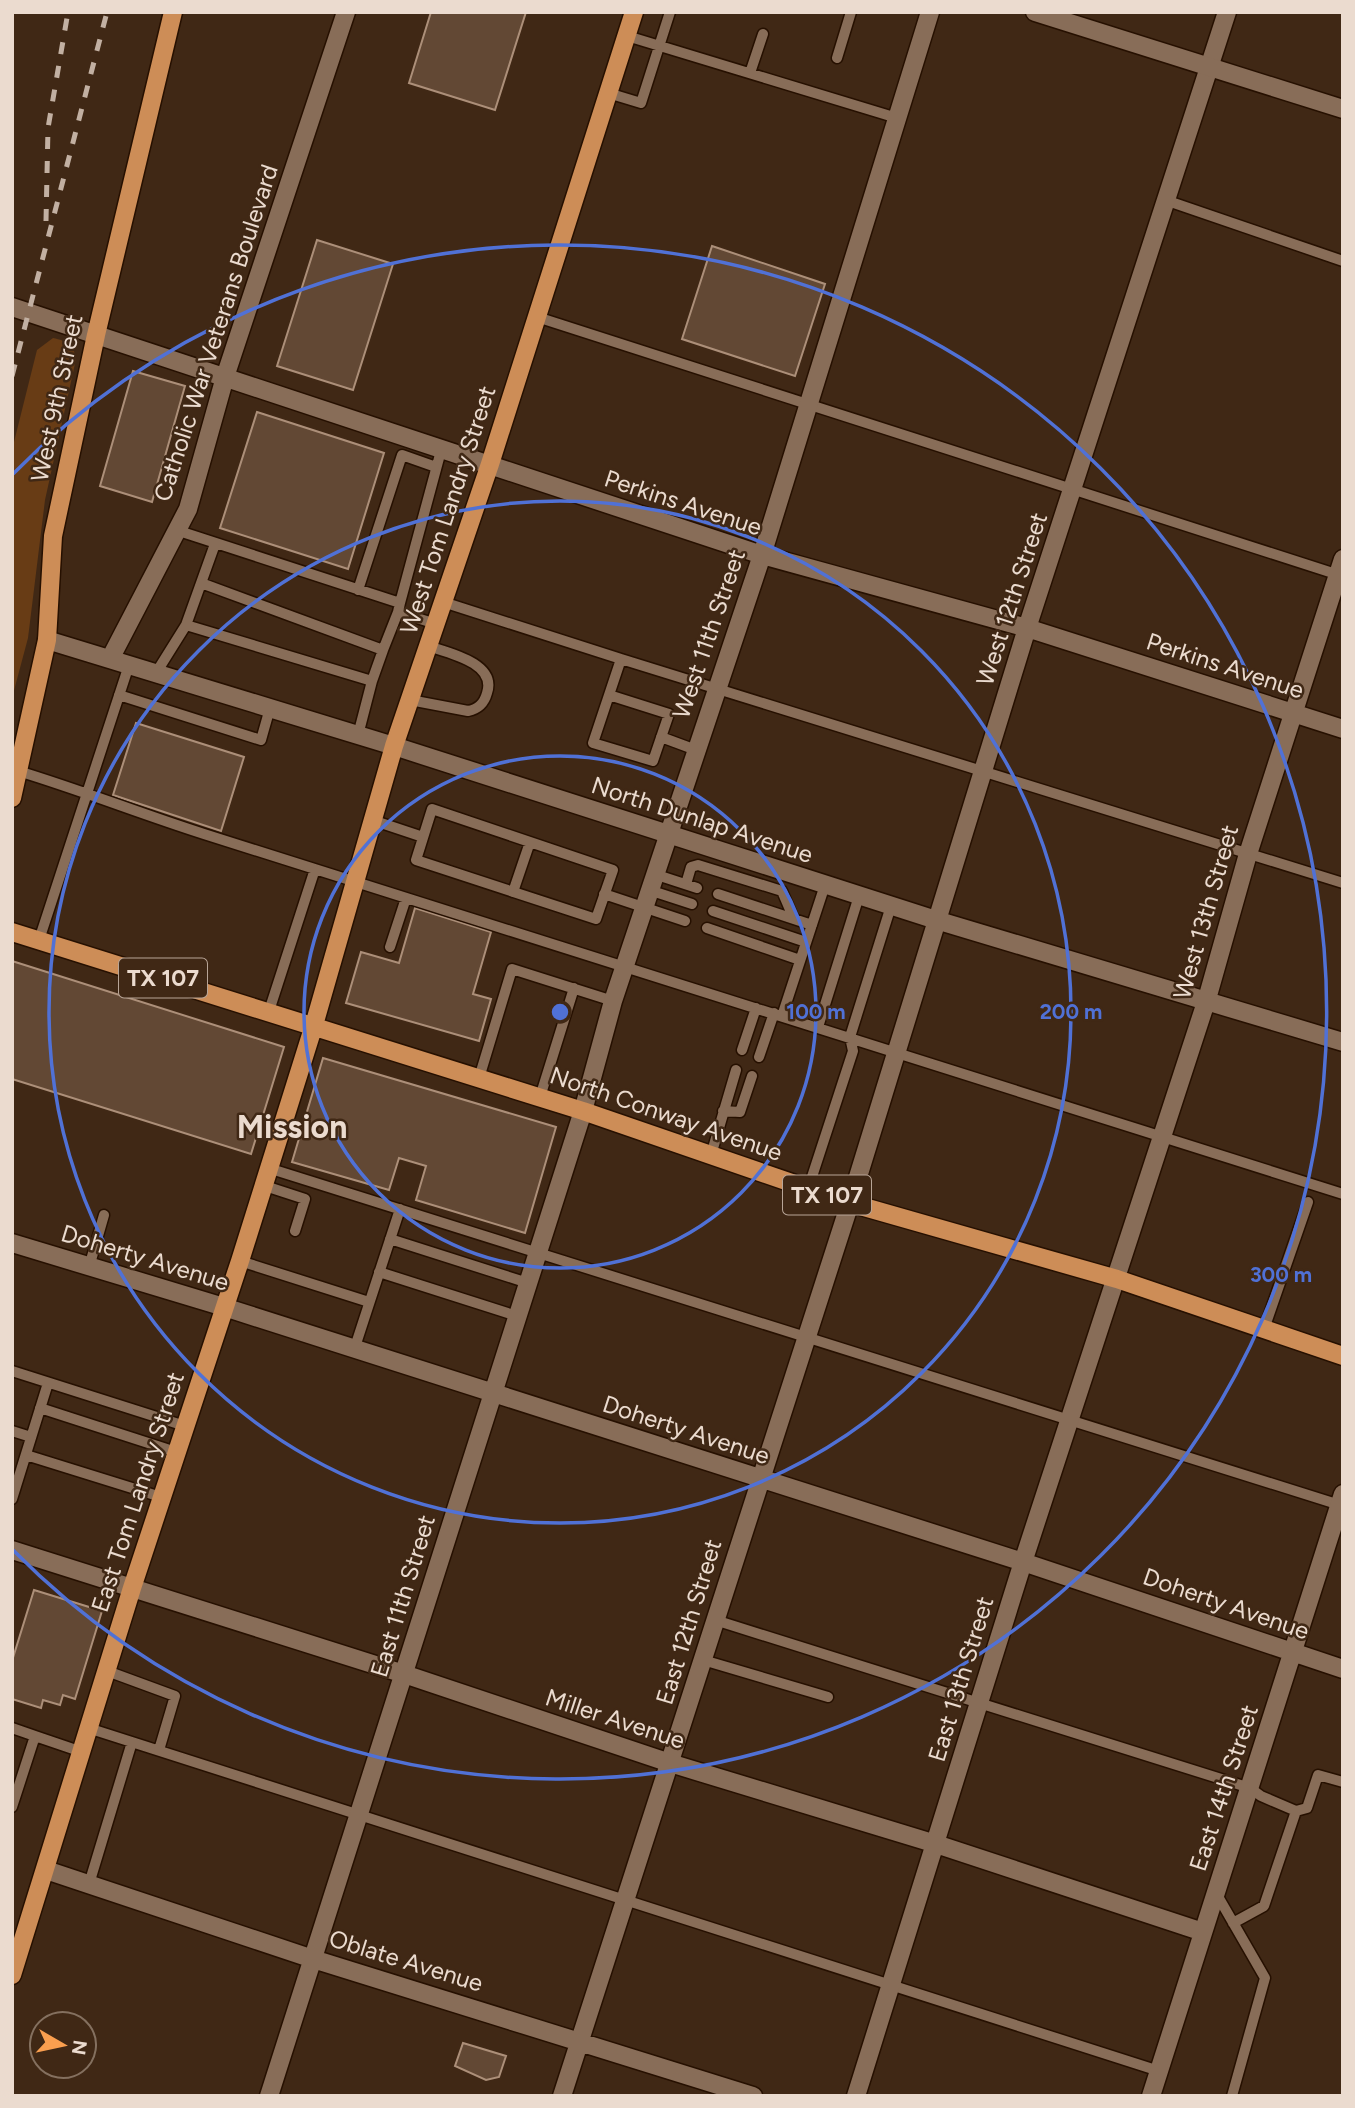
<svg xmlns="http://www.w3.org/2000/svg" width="1355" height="2108" viewBox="0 0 1355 2108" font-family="Figtree,sans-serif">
  <rect width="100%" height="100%" fill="#402815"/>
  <path fill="#683c15" d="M 53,338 C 67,341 74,345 76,359 L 45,500 L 28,638 L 12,698 L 12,450 L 37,350 Z"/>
  <path fill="#624834" stroke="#ac8f79" stroke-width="2" d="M 431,12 L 526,12 L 495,110 L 409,83 Z
    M 317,240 L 393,264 L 353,390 L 277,366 Z
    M 712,246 L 825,284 L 795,376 L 682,339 Z
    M 133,371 L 185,386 L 152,502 L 100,486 Z
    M 257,412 L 384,453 L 348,569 L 220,528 Z
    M 136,723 L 244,757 L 221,831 L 113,795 Z
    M 415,908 L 491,932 L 473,994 L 491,999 L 479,1041 L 346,1003 L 361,952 L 399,963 Z
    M 12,961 L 284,1047 L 251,1154 L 12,1079 Z
    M 323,1058 L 556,1127 L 525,1233 L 416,1200 L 426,1166 L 399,1158 L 389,1190 L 292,1162 Z
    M 34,1590 L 102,1611 L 75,1699 L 63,1695 L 60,1705 L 43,1700 L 41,1708 L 12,1699 L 12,1661 Z
    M 463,2043 L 506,2056 L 499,2077 L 486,2080 L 455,2066 Z"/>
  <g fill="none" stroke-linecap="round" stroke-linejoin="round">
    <defs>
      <path id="service" d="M 627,36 L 897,118
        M 837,58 L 851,12
        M 750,73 L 763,34
        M 608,93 L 641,103 L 670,12
        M 1168,201 L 1343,261
        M 537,317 L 1339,575
        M 179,531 L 400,603 L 398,612 L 436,624
        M 201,583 L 383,650 L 398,612
        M 358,590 L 402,455 L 436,467
        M 443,602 L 621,659 L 593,743 L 653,761 L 669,714 L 609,695
        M 400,603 L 442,447
        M 186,625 L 215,544
        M 621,659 L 1343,883
        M 156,673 L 186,625 L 372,681 L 358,735
        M 372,681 L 383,650
        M 119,695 L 261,740 L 270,708
        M 410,700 L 468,711 C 478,709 484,704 487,693 C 497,663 449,653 428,646
        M 661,737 L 696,750
        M 18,771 C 81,790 141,814 204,834 L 1343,1194
        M 432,809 L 613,870 L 596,919 L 416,860 Z
        M 372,820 L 423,837
        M 654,874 L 697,888
        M 686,884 L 691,867 L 698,865 L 782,891 L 794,919
        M 649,890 L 692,904
        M 513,892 L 530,842
        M 604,894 L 685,921
        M 718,894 L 812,925
        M 713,911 L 806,942
        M 707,928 L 800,960
        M 39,940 L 129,665
        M 390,947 L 406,898
        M 269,1011 L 315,869
        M 782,1016 L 825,885
        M 818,1027 L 859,896
        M 742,1050 L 756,1008
        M 759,1057 L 774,1013
        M 479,1078 L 512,969 L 613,1001
        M 540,1097 L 574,988
        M 723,1111 L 740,1112 L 752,1076
        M 711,1155 L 736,1070
        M 268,1168 L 1343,1506
        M 262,1185 L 305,1199 L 295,1231
        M 808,1189 L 853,1051 L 850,1037 L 891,906
        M 390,1239 L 528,1283
        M 240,1261 L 369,1302
        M 89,1267 L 104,1215
        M 379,1272 L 517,1316
        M 1264,1329 L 1308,1202
        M 354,1350 L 400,1209
        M 12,1371 L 185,1426
        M 40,1408 L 176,1452
        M 12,1431 L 31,1437
        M 26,1455 L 161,1497
        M 12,1499 L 48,1383
        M 715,1620 L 1250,1788 L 1261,1796 L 1296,1811 L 1264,1906 L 1233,1923
        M 703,1660 L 828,1697
        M 107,1671 L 175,1696 L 159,1750
        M 12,1728 L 35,1736
        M 88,1728 L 1159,2071
        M 12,1807 L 35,1736 L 82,1752
        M 1296,1811 L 1307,1808 L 1318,1775 L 1343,1782
        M 89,1884 L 132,1742
        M 1216,1893 L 1265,1978 L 1232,2096"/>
      <path id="minor" d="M 12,307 L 762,555 L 1027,628 L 1343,729
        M 47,640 L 394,746 L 936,920 L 1343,1042
        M 110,659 L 188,509 L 225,377 L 346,12
        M 12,1243 L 224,1307 L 1023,1562 L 1343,1669
        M 12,1550 L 404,1674 L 670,1763 L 936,1844 L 1203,1932
        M 46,1870 L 313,1959 L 753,2096
        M 269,2096 L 583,1111 L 613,1001 L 762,555 L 930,12
        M 562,2096 L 850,1203 L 1027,628 L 1227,12
        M 856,2096 L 1023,1562 L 1207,999 L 1248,854 L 1343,559
        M 1151,2096 L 1343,1494"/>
      <path id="tertiary" d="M 1035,12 L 1343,109"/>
      <path id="primary" d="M 12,798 L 47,640 L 53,536 L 96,335 L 173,12
        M 12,932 L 583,1111 L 850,1203 L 1117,1279 L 1343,1356
        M 12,1975 L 132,1588 L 240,1261 L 314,1025 L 394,746 L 490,464 L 634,12"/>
    </defs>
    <use href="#service" stroke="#261000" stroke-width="13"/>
    <use href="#minor" stroke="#261000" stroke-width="21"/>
    <use href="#tertiary" stroke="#261000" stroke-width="21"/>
    <use href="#primary" stroke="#261000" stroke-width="21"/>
    <use href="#service" stroke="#886d58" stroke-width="10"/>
    <use href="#minor" stroke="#886d58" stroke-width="18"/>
    <use href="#tertiary" stroke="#886d58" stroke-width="18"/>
    <use href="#primary" stroke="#cd8d57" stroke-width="18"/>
    <path stroke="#c2b0a2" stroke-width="5" stroke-dasharray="12 12" stroke-linecap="butt" d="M 46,221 L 48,128 L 68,12
      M 12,376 L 107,12"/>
  </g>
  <g fill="none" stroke="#5071d6" stroke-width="3.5">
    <circle cx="560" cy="1012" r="256"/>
    <circle cx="560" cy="1012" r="511"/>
    <path d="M13 474A767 767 0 1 1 13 1550"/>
  </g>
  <g text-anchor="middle" stroke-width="5" stroke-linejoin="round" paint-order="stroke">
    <g fill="#402815" stroke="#b8a597" stroke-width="2">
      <rect x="119" y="958.5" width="88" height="39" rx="5"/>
      <rect x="783" y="1175.5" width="88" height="39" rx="5"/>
    </g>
    <g font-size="23" font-weight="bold" fill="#ebdbcf">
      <text x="163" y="986">TX 107</text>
      <text x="827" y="1203">TX 107</text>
    </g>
    <g font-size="24" fill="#ebdbcf" stroke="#402815">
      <text transform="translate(216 333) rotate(-72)" y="8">Catholic War Veterans Boulevard</text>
      <text transform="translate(57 398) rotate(-78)" y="8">West 9th Street</text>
      <text transform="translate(683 503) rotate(18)" y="8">Perkins Avenue</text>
      <text transform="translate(448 510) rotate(-72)" y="8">West Tom Landry Street</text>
      <text transform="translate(1012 599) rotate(-72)" y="8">West 12th Street</text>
      <text transform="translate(709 634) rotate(-71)" y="8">West 11th Street</text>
      <text transform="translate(1225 666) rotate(18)" y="8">Perkins Avenue</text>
      <text transform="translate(702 820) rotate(18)" y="8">North Dunlap Avenue</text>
      <text transform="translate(1206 912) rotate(-74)" y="8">West 13th Street</text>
      <text transform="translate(666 1114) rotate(19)" y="8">North Conway Avenue</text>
      <text transform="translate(145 1258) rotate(17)" y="8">Doherty Avenue</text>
      <text transform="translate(686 1430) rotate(18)" y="8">Doherty Avenue</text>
      <text transform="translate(138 1492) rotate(-72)" y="8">East Tom Landry Street</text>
      <text transform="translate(403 1596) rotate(-73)" y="8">East 11th Street</text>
      <text transform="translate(1226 1604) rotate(19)" y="8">Doherty Avenue</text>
      <text transform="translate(689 1622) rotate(-73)" y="8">East 12th Street</text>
      <text transform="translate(961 1679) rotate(-73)" y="8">East 13th Street</text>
      <text transform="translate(615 1719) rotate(18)" y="8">Miller Avenue</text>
      <text transform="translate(1224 1788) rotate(-72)" y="8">East 14th Street</text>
      <text transform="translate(406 1961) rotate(17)" y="8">Oblate Avenue</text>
    </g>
    <g font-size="32" font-weight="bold" fill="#ebdbcf" stroke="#402815">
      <text x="292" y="1138">Mission</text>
    </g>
  </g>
  <circle cx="560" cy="1012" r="10" fill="#5071d6" stroke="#402815" stroke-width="3.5"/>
  <g font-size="21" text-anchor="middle" font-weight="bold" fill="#5071d6" stroke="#402815" stroke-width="5" stroke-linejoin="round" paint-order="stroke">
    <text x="816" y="1019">100 m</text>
    <text x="1071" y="1019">200 m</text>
    <text x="1281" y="1282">300 m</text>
  </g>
  <rect width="1355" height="2108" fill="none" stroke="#ebdbcf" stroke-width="28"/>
  <g transform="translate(63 2045) rotate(99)"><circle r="33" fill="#402815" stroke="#84705f" stroke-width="2"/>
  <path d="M0-5L12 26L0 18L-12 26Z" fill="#fa9f4f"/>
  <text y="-10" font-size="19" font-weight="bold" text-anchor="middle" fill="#ebdbcf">N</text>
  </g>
</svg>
